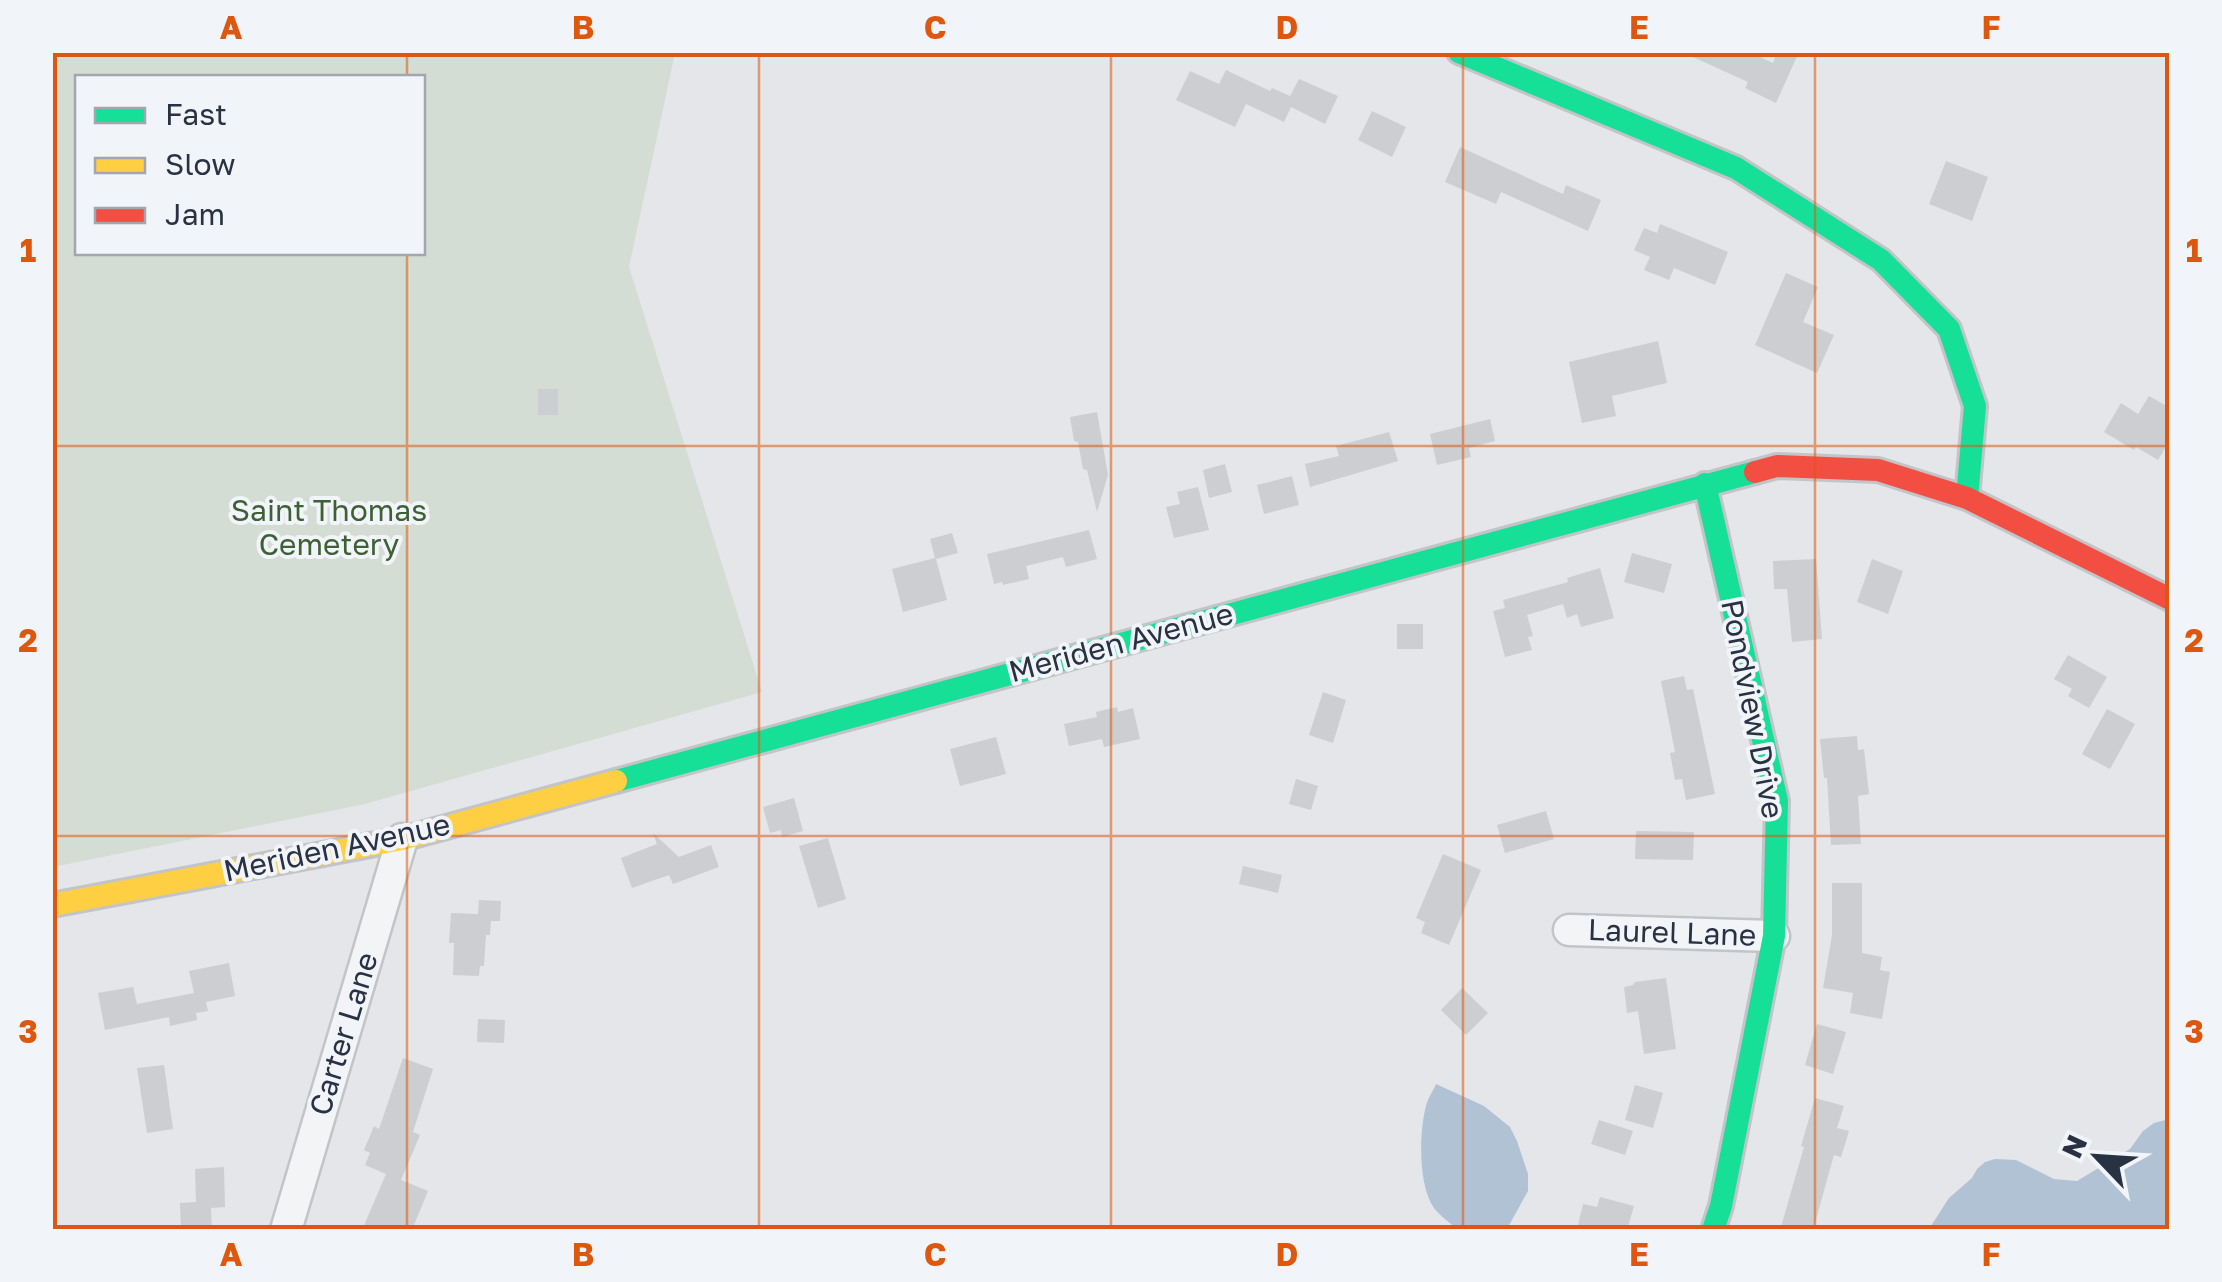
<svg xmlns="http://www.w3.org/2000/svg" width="2222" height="1282" viewBox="0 0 2222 1282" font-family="'Golos Text',sans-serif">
  <rect width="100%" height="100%" fill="#e4e6e9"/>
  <path fill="#d4ddd4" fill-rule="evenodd" d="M 53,53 L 675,53 L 629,267 L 762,692 L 365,804 L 53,867 ZM 78,78 L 422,78 L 422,252 L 78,252 Z"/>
  <path fill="#b1c2d5" d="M 1436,1084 L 1484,1106 L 1510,1127 L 1517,1141 L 1528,1174 L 1528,1191 L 1507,1229 L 1457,1229 C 1450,1223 1440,1216 1434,1208 C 1418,1185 1419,1132 1426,1106 C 1428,1098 1433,1091 1436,1084 Z
    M 2169,1119 L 2169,1229 L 1929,1229 L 1949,1198 L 1972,1178 L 1977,1169 L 1985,1162 L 1995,1159 L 2016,1160 L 2054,1179 L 2077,1181 L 2130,1149 L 2143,1131 L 2154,1123 Z"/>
  <path fill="#ccced1" d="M 1682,52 L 1749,52 L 1773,63 L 1777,52 L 1799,52 L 1776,103 L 1745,88 L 1748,82 Z
    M 1226,70 L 1270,91 L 1272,88 L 1290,96 L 1299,79 L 1338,96 L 1325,124 L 1291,107 L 1284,122 L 1246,104 L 1235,127 L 1176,100 L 1190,71 L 1219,84 Z
    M 1372,111 L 1406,127 L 1392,157 L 1358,140 Z
    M 1460,147 L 1563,194 L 1566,185 L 1601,200 L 1588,231 L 1501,192 L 1496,204 L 1445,182 Z
    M 1946,161 L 1988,177 L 1972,221 L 1929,204 Z
    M 1660,224 L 1728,252 L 1715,285 L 1674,268 L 1669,280 L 1644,270 L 1650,257 L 1634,250 L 1644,228 L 1657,233 Z
    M 1786,273 L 1818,287 L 1803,322 L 1834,335 L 1817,373 L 1755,345 Z
    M 1658,341 L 1667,383 L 1612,396 L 1616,416 L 1582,423 L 1569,362 Z
    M 538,389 L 558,389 L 558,415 L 538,415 Z
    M 2149,396 L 2170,408 L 2170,440 L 2158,460 L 2136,447 L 2134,450 L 2104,432 L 2121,403 L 2138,414 Z
    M 1097,412 L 1108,475 L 1097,512 L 1087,470 L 1083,469 L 1078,442 L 1074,441 L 1070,417 Z
    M 1490,419 L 1495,441 L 1469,448 L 1471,457 L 1437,465 L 1430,434 Z
    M 1389,432 L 1398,461 L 1310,487 L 1305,464 L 1339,456 L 1336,446 Z
    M 1225,464 L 1232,492 L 1209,498 L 1203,470 Z
    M 1292,476 L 1299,505 L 1264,514 L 1257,485 Z
    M 1198,487 L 1209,530 L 1174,538 L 1166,507 L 1180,504 L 1177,492 Z
    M 1089,530 L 1097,559 L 1066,567 L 1063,557 L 1026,566 L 1029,579 L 1003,585 L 1002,582 L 994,584 L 987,554 Z
    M 952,533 L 958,553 L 936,559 L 947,600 L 903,612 L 892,569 L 935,558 L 930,539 Z
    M 1632,553 L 1672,564 L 1664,593 L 1624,582 Z
    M 1816,559 L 1822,639 L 1792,642 L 1787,589 L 1774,589 L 1773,561 Z
    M 1872,559 L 1903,571 L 1888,614 L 1857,602 Z
    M 1600,568 L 1614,618 L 1581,627 L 1577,614 L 1567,618 L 1563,604 L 1527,615 L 1533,636 L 1528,637 L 1532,650 L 1505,657 L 1493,611 L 1505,608 L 1503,600 L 1568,582 L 1567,578 Z
    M 1397,624 L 1423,624 L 1423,649 L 1397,649 Z
    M 2068,655 L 2107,677 L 2089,708 L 2068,696 L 2072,689 L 2054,679 Z
    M 1684,676 L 1687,690 L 1693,689 L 1715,794 L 1686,800 L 1682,779 L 1675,780 L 1670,753 L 1675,752 L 1661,681 Z
    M 1323,692 L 1346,700 L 1333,743 L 1309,735 Z
    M 1117,707 L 1118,712 L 1133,708 L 1140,739 L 1104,747 L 1102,739 L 1069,746 L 1064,724 L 1097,717 L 1096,712 Z
    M 2107,709 L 2135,724 L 2110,769 L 2082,754 Z
    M 1857,736 L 1858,750 L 1864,749 L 1869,794 L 1858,796 L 1861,844 L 1831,845 L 1827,778 L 1824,778 L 1820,739 Z
    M 996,737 L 1006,774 L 960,786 L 950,749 Z
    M 1296,779 L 1318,786 L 1311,810 L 1289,804 Z
    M 794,798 L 803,831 L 782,837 L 781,830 L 770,833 L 763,807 Z
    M 1546,811 L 1554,839 L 1505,853 L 1497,825 Z
    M 1636,831 L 1694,832 L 1693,860 L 1635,859 Z
    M 653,833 L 679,857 L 711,845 L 719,867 L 673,884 L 669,875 L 632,888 L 621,858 L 657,844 Z
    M 828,838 L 846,899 L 818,908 L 799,846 Z
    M 1443,854 L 1481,870 L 1449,945 L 1421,933 L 1425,922 L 1416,918 Z
    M 1243,866 L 1282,875 L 1278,893 L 1239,884 Z
    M 1832,883 L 1862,883 L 1862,953 L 1882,957 L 1880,970 L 1890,972 L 1882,1019 L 1850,1013 L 1853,993 L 1823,988 L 1832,935 Z
    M 479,900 L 501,901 L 500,921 L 491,921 L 490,935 L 486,935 L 484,966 L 480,966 L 479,976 L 453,975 L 454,943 L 449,943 L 451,913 L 478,914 Z
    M 229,963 L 235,996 L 206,1002 L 208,1011 L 196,1013 L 197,1020 L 170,1026 L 169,1017 L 105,1030 L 98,993 L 133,987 L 137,1004 L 194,993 L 189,971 Z
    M 1666,978 L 1676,1049 L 1644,1054 L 1638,1011 L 1627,1013 L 1624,987 L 1633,985 L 1635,982 Z
    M 1462,988 L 1488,1013 L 1466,1035 L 1441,1010 Z
    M 478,1019 L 505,1020 L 504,1043 L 477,1042 Z
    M 1817,1024 L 1846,1032 L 1833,1074 L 1805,1065 Z
    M 403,1058 L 433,1069 L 413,1132 L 420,1135 L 401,1180 L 428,1191 L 412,1230 L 362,1230 L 386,1174 L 365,1165 L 370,1153 L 364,1150 L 374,1126 L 379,1129 Z
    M 164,1065 L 173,1129 L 147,1133 L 137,1068 Z
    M 1635,1085 L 1663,1093 L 1653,1128 L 1625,1120 Z
    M 1815,1098 L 1844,1106 L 1837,1128 L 1849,1131 L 1841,1157 L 1834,1155 L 1813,1230 L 1780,1230 L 1804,1147 L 1801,1146 Z
    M 1599,1120 L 1633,1131 L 1625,1155 L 1591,1144 Z
    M 224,1167 L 225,1207 L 211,1208 L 212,1230 L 181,1230 L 180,1203 L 196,1202 L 195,1169 Z
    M 1600,1197 L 1634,1206 L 1627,1230 L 1595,1230 L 1578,1225 L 1583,1204 L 1597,1207 Z"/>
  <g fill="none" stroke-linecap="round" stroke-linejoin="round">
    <defs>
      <path id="street" d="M 1569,930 L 1774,936
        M 286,1230 L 402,839"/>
      <path id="fast" d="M 1459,52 L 1736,168 L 1881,260 L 1949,329 L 1975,406 L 1967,498
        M 1705,484 L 1777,801 L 1774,936 L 1721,1206 L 1713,1230
        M 616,781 L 1755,472"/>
      <path id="slow" d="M 52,905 L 402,839 L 616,781"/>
      <path id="jam" d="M 1755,472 L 1777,466 L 1878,470 L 1967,498 L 2170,599"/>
    </defs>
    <use href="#street" stroke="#c2c4c7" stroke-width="35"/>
    <use href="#fast" stroke="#c2c4c7" stroke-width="28"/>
    <use href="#slow" stroke="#c2c4c7" stroke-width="28"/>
    <use href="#jam" stroke="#c2c4c7" stroke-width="28"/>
    <use href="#street" stroke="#f3f4f6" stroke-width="30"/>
    <use href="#fast" stroke="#16e098" stroke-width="22"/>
    <use href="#slow" stroke="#ffcf43" stroke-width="22"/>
    <use href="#jam" stroke="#f24e42" stroke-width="22"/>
  </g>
  <path fill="none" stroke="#de570f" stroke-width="2.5" stroke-opacity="0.55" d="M 407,52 L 407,78M 759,52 L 759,1230M 1111,52 L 1111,1230M 1463,52 L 1463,1230M 1815,52 L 1815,1230M 407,252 L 407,1230M 52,446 L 2170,446M 52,836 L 2170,836"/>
  <g text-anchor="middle" stroke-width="8" stroke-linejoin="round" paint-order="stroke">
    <g font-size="30" fill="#3d6035" stroke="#f1f4f8">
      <text x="329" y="521">Saint Thomas<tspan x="329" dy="34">Cemetery</tspan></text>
    </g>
    <g font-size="30" fill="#293243" stroke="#f1f4f8">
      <text transform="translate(1121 643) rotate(-15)" y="10">Meriden Avenue</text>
      <text transform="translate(1752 709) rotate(79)" y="10">Pondview Drive</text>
      <text transform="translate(337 848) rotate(-12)" y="10">Meriden Avenue</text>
      <text transform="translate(1672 933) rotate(2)" y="10">Laurel Lane</text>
      <text transform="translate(344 1034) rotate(-73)" y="10">Carter Lane</text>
    </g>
  </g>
  <rect width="2222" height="1282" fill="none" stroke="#f1f4f8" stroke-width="110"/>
  <rect x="75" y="75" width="350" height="180" fill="#f1f4f8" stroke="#a1a6b0" stroke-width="2.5"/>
  <rect x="95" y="108" width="50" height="15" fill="#16e098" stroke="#a1a6b0" stroke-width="2.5"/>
  <text x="165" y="125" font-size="30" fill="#293243">Fast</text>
  <rect x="95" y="158" width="50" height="15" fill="#ffcf43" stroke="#a1a6b0" stroke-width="2.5"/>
  <text x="165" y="175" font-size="30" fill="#293243">Slow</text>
  <rect x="95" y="208" width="50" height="15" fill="#f24e42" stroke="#a1a6b0" stroke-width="2.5"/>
  <text x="165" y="225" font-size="30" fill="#293243">Jam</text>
  <g transform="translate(2097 1157) rotate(295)" stroke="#f1f4f8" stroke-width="8" paint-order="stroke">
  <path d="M0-8L18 38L0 25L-18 38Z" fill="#293243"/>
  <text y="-15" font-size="28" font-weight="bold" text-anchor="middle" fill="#293243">N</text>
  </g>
  <rect x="55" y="55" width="2112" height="1172" fill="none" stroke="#de570f" stroke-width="4"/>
  <g font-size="32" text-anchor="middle" font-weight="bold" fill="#de570f">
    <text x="231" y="39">A</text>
    <text x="583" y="39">B</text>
    <text x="935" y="39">C</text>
    <text x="1287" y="39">D</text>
    <text x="1639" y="39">E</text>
    <text x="1991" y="39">F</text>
    <text x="28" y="262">1</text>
    <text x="2194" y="262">1</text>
    <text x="28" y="652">2</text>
    <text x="2194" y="652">2</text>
    <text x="28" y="1043">3</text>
    <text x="2194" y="1043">3</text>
    <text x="231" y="1266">A</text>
    <text x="583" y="1266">B</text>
    <text x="935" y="1266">C</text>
    <text x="1287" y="1266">D</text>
    <text x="1639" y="1266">E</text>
    <text x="1991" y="1266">F</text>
  </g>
</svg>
